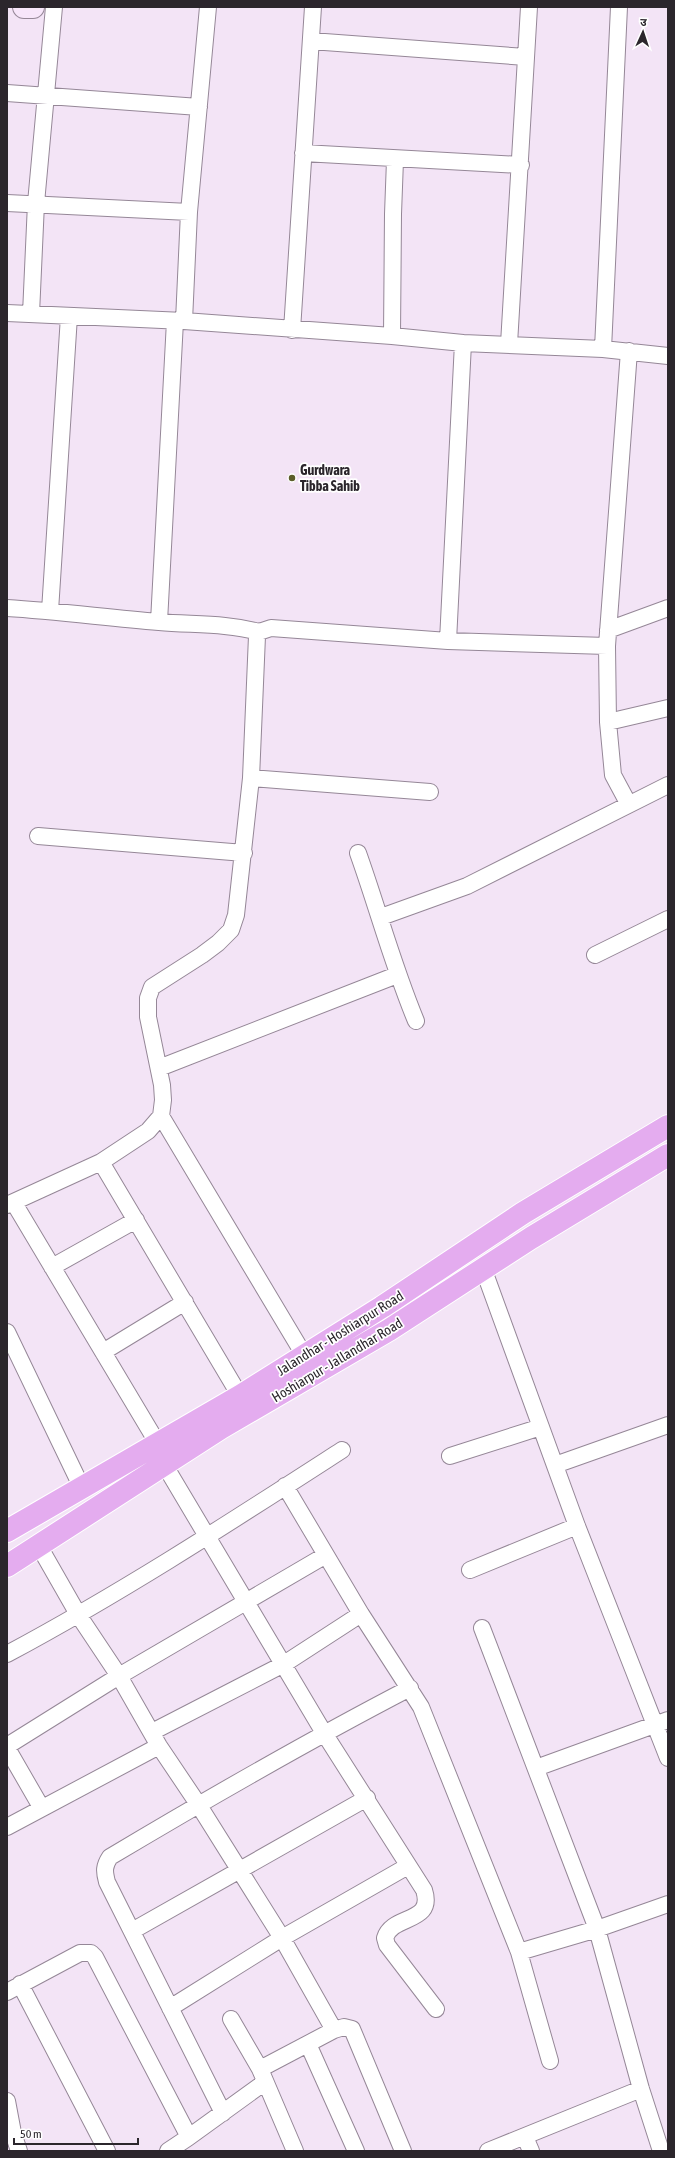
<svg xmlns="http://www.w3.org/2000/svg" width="675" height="2158" viewBox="0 0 675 2158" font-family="'Asap Condensed','Noto Sans Devanagari',sans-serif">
  <rect width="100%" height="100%" fill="#f3e4f6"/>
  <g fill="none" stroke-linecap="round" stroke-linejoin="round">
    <defs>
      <path id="street" d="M 208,7 L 189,212 L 184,321 L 392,336 L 463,343 L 448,641 L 607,646 L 608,722 L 668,708
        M 311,41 L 526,57
        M 7,93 L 199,107
        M 303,153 L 521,165
        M 7,203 L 189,212
        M 7,313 L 184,321
        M 31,314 L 36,203 L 54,7
        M 292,330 L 313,7
        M 392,336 L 393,214 L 395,160
        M 463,343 L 603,349 L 668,356
        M 509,344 L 529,7
        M 603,349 L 619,7
        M 7,608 C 58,611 108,618 159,622 C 193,625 226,623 259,632
        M 50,611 L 69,316
        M 159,622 L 175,321
        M 608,630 L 668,608
        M 607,646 L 629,351
        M 608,722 L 613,775 L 628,803
        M 251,778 L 430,792
        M 38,836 L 244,853
        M 358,853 C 378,909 393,966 416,1021
        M 381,917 L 467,886 L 668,785
        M 595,955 L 668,919
        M 159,1068 L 397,975
        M 161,1116 L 310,1365
        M 14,1203 L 158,1444
        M 7,1205 L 101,1162
        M 52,1267 L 136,1220
        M 483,1268 L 577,1526 L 668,1758
        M 7,1332 L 82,1488
        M 103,1352 L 185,1302
        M 240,1396 L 101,1162 L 148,1131 L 161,1116 L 163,1100 L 162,1085 L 148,1017 L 148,998 L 152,987 L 202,955 L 218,943 L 231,930 L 236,915 L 251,778 L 257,636 L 259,632 L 271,628 L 448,641
        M 450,1456 L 541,1427
        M 164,1464 L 324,1733 L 424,1890 C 435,1924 392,1914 385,1938 L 387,1945 L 436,2009
        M 555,1465 L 668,1425
        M 285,1486 L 361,1614 L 421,1707 L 519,1952 L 550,2061
        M 39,1546 L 79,1616 L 119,1676 L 159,1746 L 198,1804 L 282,1938 L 334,2030
        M 470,1570 L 577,1526
        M 482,1628 L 597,1929 L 641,2089 L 661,2151
        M 7,1654 C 123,1592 232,1521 342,1450
        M 152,1732 L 284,1664 L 361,1614
        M 7,1746 L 119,1676 L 326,1555
        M 7,1748 L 41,1807
        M 536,1768 L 668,1720
        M 7,1827 L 159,1746
        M 132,1931 L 367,1798
        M 519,1952 L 597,1929 L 668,1904
        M 20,1984 L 107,2151
        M 7,1992 L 80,1953 L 91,1953 L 95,1957 L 189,2137 L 265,2082
        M 170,2008 L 282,1938 L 408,1866
        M 231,2019 L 260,2069 L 295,2151
        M 308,2044 L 356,2151
        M 260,2069 L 334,2030 L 344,2027 L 352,2029 L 403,2151
        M 7,2101 L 13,2133 L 19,2151
        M 223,2113 L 107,1882 C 104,1871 104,1866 110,1857 C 209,1798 308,1741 410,1688
        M 525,2137 L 531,2151
        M 168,2151 L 189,2137
        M 488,2151 L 641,2089"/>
      <path id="secondary" d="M 24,7 L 33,7"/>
      <path id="highway" d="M 7,1531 L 240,1396 L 382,1307 L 523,1213 L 668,1126
        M 7,1566 L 221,1428 L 389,1330 L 531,1238 L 668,1155"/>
    </defs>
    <use href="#street" stroke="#958797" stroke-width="18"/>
    <use href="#secondary" stroke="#958797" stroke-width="24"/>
    <use href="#highway" stroke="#fff" stroke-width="24"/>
    <use href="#street" stroke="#fff" stroke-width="16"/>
    <use href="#secondary" stroke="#f7e6fa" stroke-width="22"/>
    <use href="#highway" stroke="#e4acef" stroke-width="22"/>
  </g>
  <circle fill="#5b5d2a" stroke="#fff" stroke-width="1.5" cx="292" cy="478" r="4"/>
  <g text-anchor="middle" stroke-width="3.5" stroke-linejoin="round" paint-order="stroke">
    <g font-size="14" font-weight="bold" fill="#2b262c" stroke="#fff" text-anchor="start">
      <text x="300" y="475">Gurdwara<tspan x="300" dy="16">Tibba Sahib</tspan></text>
    </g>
    <g font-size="14" fill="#2b262c" stroke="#fff">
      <text transform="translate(340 1333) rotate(-32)" y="5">Jalandhar - Hoshiarpur Road</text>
      <text transform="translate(337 1360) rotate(-31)" y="5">Hoshiarpur - Jallandhar Road</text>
    </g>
  </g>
  <rect width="675" height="2158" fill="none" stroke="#2b262c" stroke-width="16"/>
  <g transform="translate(643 32) rotate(3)" stroke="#ffffff" stroke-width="3" paint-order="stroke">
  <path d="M0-3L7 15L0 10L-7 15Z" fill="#2b262c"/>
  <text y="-6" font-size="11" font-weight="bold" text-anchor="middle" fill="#2b262c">उ</text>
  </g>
  <path d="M14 2138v6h124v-6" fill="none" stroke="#2b262c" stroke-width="2"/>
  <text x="20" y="2138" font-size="12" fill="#2b262c" stroke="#ffffff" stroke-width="3" paint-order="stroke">50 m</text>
</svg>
